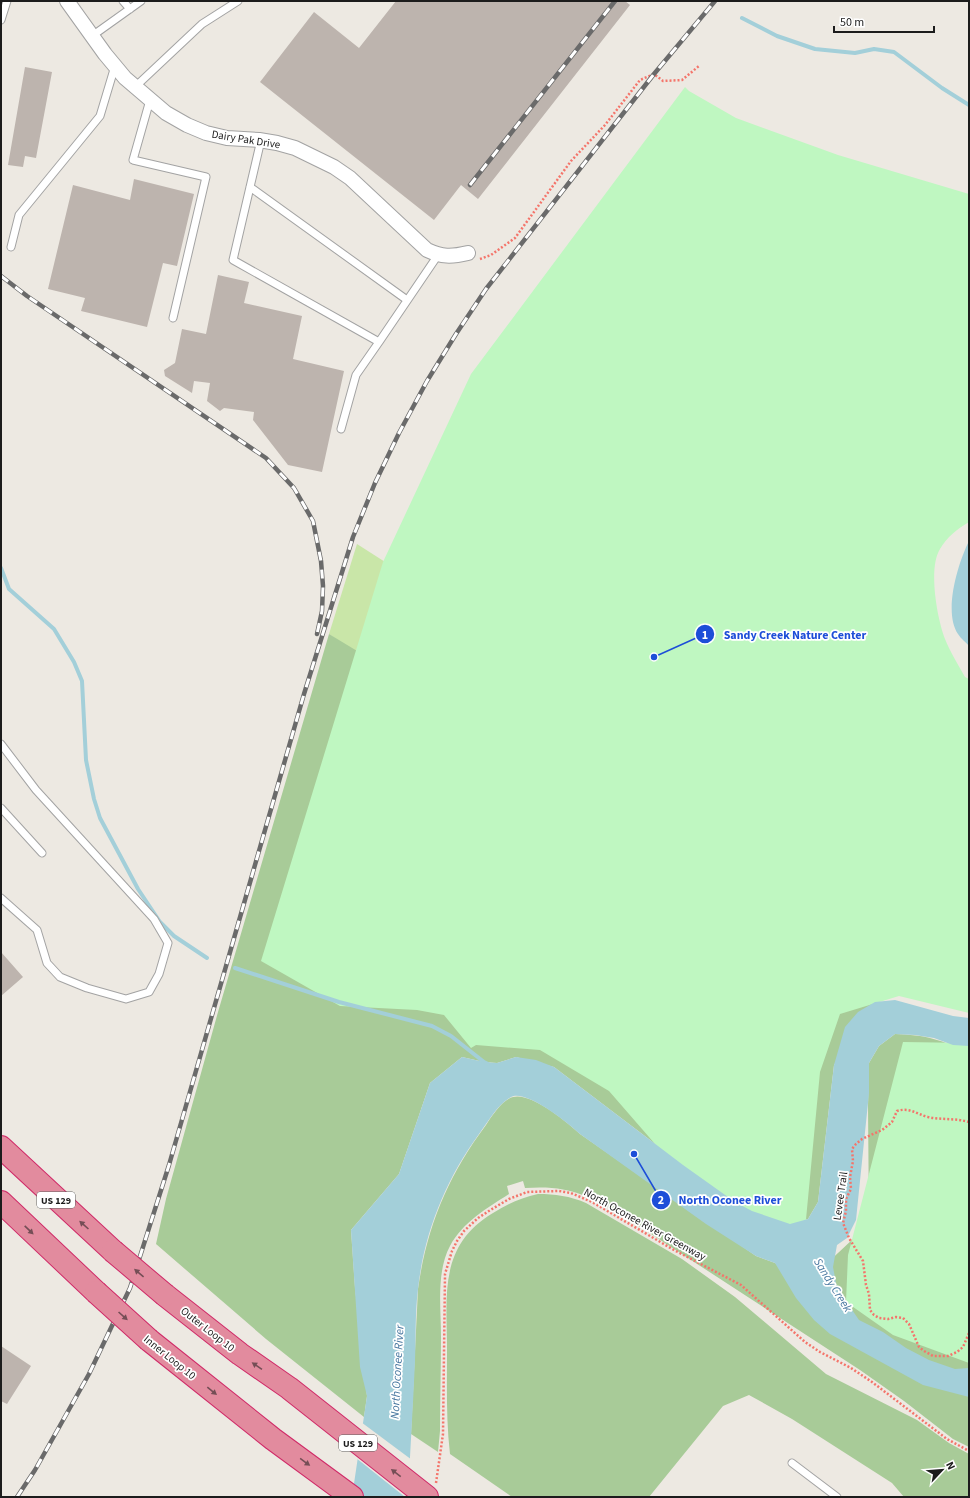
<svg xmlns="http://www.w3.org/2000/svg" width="970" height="1498" viewBox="0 0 970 1498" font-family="'Source Sans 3',sans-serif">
  <rect width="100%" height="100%" fill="#ede9e2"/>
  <path fill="#c9e6a8" d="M 357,544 L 496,633 L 478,741 L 329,634 Z"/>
  <path fill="#a8cb98" d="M 329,634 L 377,663 L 875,1002 L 834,1065 L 818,1202 L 808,1219 L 790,1224 L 683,1165 L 554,1067 L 516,1057 L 497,1063 L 484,1062 L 462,1057 L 430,1083 L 399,1174 L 351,1230 L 355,1288 L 367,1396 L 364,1417 L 266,1339 L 156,1244 L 166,1199 L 218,1012 Z
    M 895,1034 C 924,1035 944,1039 969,1055 L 969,1447 L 953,1439 L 904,1401 L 860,1370 L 625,1217 C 587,1195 570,1185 525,1188 L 523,1181 L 507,1186 L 509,1194 C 487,1208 463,1222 450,1246 C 436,1272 441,1308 441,1336 C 441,1368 440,1400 440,1431 L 438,1452 L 411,1434 L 418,1289 C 427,1226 448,1176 486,1125 C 491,1117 503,1099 513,1097 C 531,1092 567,1122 580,1134 L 756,1256 L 775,1263 L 807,1282 L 869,1224 L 868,1106 L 869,1063 L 879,1046 Z
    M 538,1194 C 555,1194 570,1196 586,1203 L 682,1259 L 735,1297 L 826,1374 L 917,1420 L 949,1443 L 969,1454 L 969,1497 L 904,1497 L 892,1483 L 792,1419 L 749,1395 L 723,1406 L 649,1497 L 512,1497 L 450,1454 C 446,1420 447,1386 447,1351 C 447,1295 438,1246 493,1213 C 507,1204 521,1198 538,1194 Z"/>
  <path fill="#bff7c1" d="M 685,87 L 689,91 L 736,118 L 838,155 L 969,194 L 969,522 C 957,529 947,537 940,549 C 928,568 937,618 945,639 C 950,652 958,664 965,677 L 969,679 L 969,1013 L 899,996 L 840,1014 L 820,1072 L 803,1251 L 682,1175 L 609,1091 L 540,1050 L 476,1045 L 471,1048 L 444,1015 L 417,1010 L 340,1006 L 261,961 L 383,562 L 471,374 Z
    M 903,1042 L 969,1043 L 969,1363 L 893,1335 L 846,1302 L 848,1255 Z"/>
  <path fill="#a3cfd9" d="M 969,541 L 969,646 C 966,642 961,639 958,634 C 943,612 958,563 969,541 Z
    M 895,1000 L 953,1016 L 969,1018 L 969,1046 L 953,1045 L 934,1038 L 915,1035 L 895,1034 L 879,1046 L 869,1063 L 869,1093 L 856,1220 L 847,1238 L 837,1245 L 833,1267 L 837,1288 L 859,1320 L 883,1332 L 906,1348 L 929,1360 L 955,1369 L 969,1368 L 969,1397 L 923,1385 L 830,1334 L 814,1320 L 796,1298 L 775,1263 L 756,1256 L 706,1224 L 580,1134 C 568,1123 526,1089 511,1097 C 497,1105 488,1122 479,1134 C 446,1179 424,1233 418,1289 C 415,1313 416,1337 415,1361 C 413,1407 410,1452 408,1497 L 352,1497 L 367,1396 L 360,1367 L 351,1230 L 399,1174 L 430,1083 L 462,1057 L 484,1062 L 497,1063 L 516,1057 L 536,1060 L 554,1067 L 683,1165 L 735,1202 L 752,1211 L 790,1224 L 808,1219 L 818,1202 L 834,1065 L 845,1027 L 858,1012 L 875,1002 Z"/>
  <path fill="#ede9e2" d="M 361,1422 L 412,1460 L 410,1497 L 405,1497 L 356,1458 Z"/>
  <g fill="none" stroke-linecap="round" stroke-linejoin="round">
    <path stroke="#a3cfd9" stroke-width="4" d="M 742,18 L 777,36 L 815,49 L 855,53 L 874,49 L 894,52 L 942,88 L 969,105
      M 1,568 L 9,589 L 54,629 L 74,662 L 82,681 L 86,760 L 94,799 L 100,818 L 138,889 L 160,922 L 174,936 L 207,958
      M 235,968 L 339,1002 L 432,1026 L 451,1036 L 484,1062 L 488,1064"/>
  </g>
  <path fill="#bdb4ae" d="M 396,1 L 625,1 L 630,5 L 478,199 L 461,185 L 434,220 L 260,82 L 314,12 L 359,48 Z
    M 25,67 L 52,72 L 36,158 L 25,156 L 23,167 L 8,165 Z
    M 134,179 L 194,194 L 177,266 L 163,263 L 147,327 L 81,311 L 85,298 L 48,289 L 73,185 L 130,200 Z
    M 218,275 L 249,282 L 244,303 L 302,316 L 293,359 L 344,371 L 322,472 L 288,465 L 253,420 L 254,412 L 224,408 L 220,411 L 207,401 L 210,383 L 194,381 L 192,393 L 165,376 L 164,370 L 175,363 L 182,329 L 206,334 Z
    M 1,952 L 23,977 L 1,996 Z
    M 1,1346 L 31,1366 L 7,1404 L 1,1401 Z"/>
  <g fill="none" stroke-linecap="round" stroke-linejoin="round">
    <defs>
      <path id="service" d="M 123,1 L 130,9
        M 1,20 L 7,1
        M 92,36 L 141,1
        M 135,87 L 202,24 L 238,1
        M 150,100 L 133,160 L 206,177 L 173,318
        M 261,140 L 233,260 L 379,342 L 438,255
        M 250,187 L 407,300
        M 11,247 L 19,215 L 100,116 L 115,66
        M 341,429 L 356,375 L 379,342
        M 1,744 L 36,790 L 154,919 L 168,943 L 159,974 L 149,992 L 126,999 L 87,988 L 60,977 L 47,963 L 37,930 L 1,898
        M 1,808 L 42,853
        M 792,1463 L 837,1497"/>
      <path id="minor" d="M 67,1 L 105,54 L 125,78 L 166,113 L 187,125 L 206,133 L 227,138 L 259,140 L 277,143 L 295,148 L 334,167 L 350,178 L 427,250 C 442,257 451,257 468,253"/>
      <path id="motorway" d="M 1,1147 L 113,1251
        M 1,1202 L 96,1292
        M 165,1295 L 240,1354 L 289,1388 L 427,1497
        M 149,1340 L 273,1439 L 352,1497"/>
    </defs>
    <use href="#service" stroke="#a3a3a3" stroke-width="9"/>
    <use href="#minor" stroke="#a3a3a3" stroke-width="16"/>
    <use href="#motorway" stroke="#d02a68" stroke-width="24"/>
    <path stroke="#f4756b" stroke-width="2.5" stroke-dasharray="2 2" stroke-linecap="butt" d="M 480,259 L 491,255 L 515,238 L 571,161 L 605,125 L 640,80 L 654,74 L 663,81 L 682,80 L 699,66
      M 969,1122 C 955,1118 941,1120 928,1117 C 916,1114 910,1107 897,1111 L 892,1122 L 882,1130 L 862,1139 L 856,1144 L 852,1149 L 853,1161 L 850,1177 L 851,1189 L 846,1199 L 846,1211 L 843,1223 L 849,1238 L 863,1261 L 866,1285 L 869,1294 L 870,1310 L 874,1315 L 879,1318 L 888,1319 L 896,1317 L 903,1318 L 909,1324 L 919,1347 L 924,1351 L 933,1356 L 948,1356 L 957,1352 L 963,1347 L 969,1333
      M 436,1483 L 443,1434 L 445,1274 L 452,1251 L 457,1241 L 464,1231 L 478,1218 L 492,1209 L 509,1199 L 527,1192 L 559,1191 L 571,1193 L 592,1202 L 674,1250 L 741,1285 L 805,1342 L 820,1352 L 851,1368 L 872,1382 L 947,1439 L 969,1451"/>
    <use href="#service" stroke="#fff" stroke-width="7"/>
    <use href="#minor" stroke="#fff" stroke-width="14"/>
    <use href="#motorway" stroke="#e28b9e" stroke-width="22"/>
    <defs>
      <path id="rail" d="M 470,185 L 615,1
        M 1,276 L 27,296 L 266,458 L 294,488 L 313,521 L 321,561 L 323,586 L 322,611 L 317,634
        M 17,1497 L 35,1470 L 89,1374 L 130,1288 L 169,1165 L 304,694 L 353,537 L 375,483 L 399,433 L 427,381 L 456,334 L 486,289 L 654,74 L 715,1"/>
    </defs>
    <use href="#rail" stroke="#6a6a6a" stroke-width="4.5"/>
    <use href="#rail" stroke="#fff" stroke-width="3" stroke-dasharray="9" stroke-linecap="butt"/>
    <defs>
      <path id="motorway-bridge" d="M 113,1251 L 165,1295
        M 96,1292 L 149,1340"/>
    </defs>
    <use href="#motorway-bridge" stroke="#d02a68" stroke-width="24" stroke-linecap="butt"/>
    <use href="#motorway-bridge" stroke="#e28b9e" stroke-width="22"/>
  </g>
  <defs><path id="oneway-solid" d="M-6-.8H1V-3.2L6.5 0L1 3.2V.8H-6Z"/></defs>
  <g fill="#754e56">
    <use href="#oneway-solid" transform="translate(84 1225) rotate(-138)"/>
    <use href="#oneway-solid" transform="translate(29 1230) rotate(44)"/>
    <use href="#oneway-solid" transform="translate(139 1273) rotate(-140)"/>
    <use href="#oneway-solid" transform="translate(123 1316) rotate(42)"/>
    <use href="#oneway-solid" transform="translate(257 1366) rotate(-146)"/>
    <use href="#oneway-solid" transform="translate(212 1391) rotate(39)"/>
    <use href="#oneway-solid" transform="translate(305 1462) rotate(36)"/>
    <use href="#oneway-solid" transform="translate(396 1473) rotate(-142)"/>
  </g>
  <g text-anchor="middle" stroke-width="3.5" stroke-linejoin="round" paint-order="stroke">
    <g fill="#fff" stroke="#606060" stroke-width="1">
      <rect x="37" y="1192" width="38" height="16" rx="3"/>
      <rect x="339" y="1435" width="38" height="16" rx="3"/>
    </g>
    <g font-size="10" font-weight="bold" fill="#1c1c1c">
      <text x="56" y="1204">US 129</text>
      <text x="358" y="1447">US 129</text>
    </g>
    <g font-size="11" fill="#1c1c1c" stroke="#fff">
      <text transform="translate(246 139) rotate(9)" y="4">Dairy Pak Drive</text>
      <text transform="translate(840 1196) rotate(-82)" y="4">Levee Trail</text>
      <text transform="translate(645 1224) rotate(29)" y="4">North Oconee River Greenway</text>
      <text transform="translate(208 1329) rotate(38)" y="4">Outer Loop 10</text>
      <text transform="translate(170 1357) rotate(39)" y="4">Inner Loop 10</text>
    </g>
    <g font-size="12" font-style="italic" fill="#4978a0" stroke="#fff">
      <text transform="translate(833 1285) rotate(58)" y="4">Sandy Creek</text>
      <text transform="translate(397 1372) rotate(-87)" y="4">North Oconee River</text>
    </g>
  </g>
  <path fill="none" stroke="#1d4ed8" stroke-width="1.5" d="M654 657L705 634M634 1154L661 1200"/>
  <g fill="#1d4ed8" stroke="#fff" stroke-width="1.5">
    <circle cx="654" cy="657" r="4"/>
    <circle cx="634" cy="1154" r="4"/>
    <circle cx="705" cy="634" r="10"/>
    <circle cx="661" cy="1200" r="10"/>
  </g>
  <g font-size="12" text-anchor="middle" font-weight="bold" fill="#fff">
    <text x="705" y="639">1</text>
    <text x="661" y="1204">2</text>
  </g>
  <g font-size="12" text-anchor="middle" font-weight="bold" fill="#1d4ed8" stroke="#fff" stroke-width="3.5" stroke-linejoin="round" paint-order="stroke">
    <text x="795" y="639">Sandy Creek Nature Center</text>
    <text x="730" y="1204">North Oconee River</text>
  </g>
  <rect width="970" height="1498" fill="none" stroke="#1c1c1c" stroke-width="4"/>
  <g transform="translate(942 1470) rotate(64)" stroke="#ffffff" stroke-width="3" paint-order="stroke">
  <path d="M0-3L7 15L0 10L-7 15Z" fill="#1c1c1c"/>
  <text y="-6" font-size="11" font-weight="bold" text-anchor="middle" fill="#1c1c1c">N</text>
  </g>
  <path d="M834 26v6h100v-6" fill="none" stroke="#1c1c1c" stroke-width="2"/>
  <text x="840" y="26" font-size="12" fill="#1c1c1c" stroke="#ffffff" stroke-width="3" paint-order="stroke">50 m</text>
</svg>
